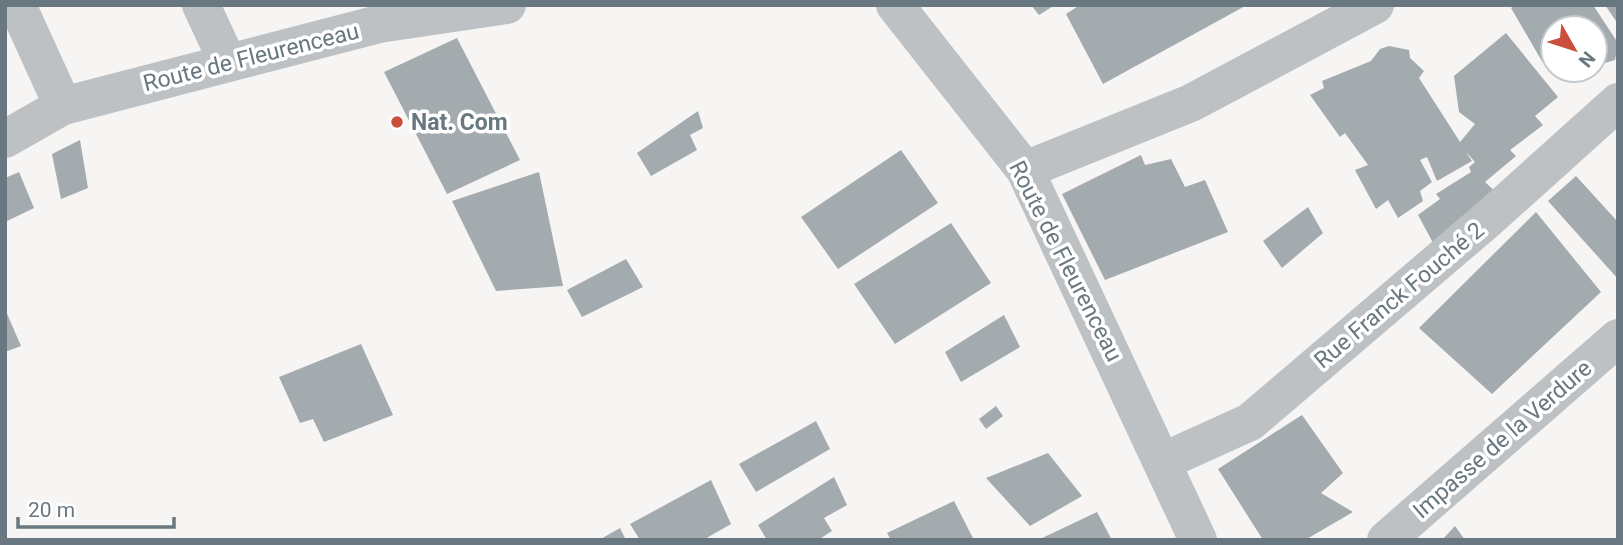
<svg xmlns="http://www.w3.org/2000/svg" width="1623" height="545" viewBox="0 0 1623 545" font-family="Roboto,sans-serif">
  <rect width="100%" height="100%" fill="#f6f5f3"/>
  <path fill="#a3abaf" d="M 1031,5 L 1055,5 L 1039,15 Z
    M 1080,5 L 1247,5 L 1103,84 L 1066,14 Z
    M 1515,5 L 1593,5 L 1618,43 L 1615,60 L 1595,66 L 1595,28 L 1553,28 L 1553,62 L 1543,63 L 1511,8 Z
    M 1605,5 L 1618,5 L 1618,24 Z
    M 1506,33 L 1558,97 L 1535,116 L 1543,125 L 1510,150 L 1516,156 L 1485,182 L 1500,196 L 1438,252 L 1418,215 L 1440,199 L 1436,194 L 1471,172 L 1469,167 L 1475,162 L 1466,152 L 1472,161 L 1437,181 L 1427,157 L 1420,160 L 1432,182 L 1420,191 L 1423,201 L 1398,218 L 1388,200 L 1376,209 L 1355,170 L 1368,165 L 1345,133 L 1340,137 L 1310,95 L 1324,88 L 1322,81 L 1371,61 L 1380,49 L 1389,46 L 1409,50 L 1410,58 L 1424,71 L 1419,78 L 1460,142 L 1475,124 L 1459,112 L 1454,76 Z
    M 457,38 L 520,160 L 447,194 L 384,72 Z
    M 698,111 L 703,128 L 690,135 L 697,150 L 651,176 L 637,153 Z
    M 80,140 L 88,188 L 61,199 L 52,154 Z
    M 901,150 L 938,203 L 838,269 L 801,217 Z
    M 1141,155 L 1145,165 L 1171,159 L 1185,187 L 1205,180 L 1228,232 L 1105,280 L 1062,194 Z
    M 19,172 L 34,208 L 5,222 L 5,178 Z
    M 539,172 L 563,286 L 496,291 L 452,201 Z
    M 1576,176 L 1618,222 L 1618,279 L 1548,201 Z
    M 1308,207 L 1323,233 L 1282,268 L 1263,241 Z
    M 1536,212 L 1601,292 L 1492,394 L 1419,328 Z
    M 951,223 L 991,283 L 895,344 L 854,284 Z
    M 626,259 L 643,287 L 582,317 L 567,290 Z
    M 5,309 L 21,346 L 5,352 Z
    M 1004,315 L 1020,347 L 961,382 L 945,352 Z
    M 361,344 L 393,415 L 324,442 L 313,419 L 300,423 L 279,377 Z
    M 996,406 L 1003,416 L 986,429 L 979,419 Z
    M 1302,415 L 1343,473 L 1321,493 L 1353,512 L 1305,540 L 1263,540 L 1218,469 Z
    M 816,421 L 830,449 L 756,492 L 739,464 Z
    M 1048,453 L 1082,496 L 1030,526 L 986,478 Z
    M 834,477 L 847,505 L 824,518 L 832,531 L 818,540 L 767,540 L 758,525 Z
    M 711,480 L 731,524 L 703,540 L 640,540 L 630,524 Z
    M 954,501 L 974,540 L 891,540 L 887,533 Z
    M 1097,512 L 1112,540 L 1038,540 Z
    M 1455,526 L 1465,540 L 1442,540 Z
    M 620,528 L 626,540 L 599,540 Z"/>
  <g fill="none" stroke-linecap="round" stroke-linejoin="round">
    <path stroke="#bdc1c4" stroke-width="38" d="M 17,5 L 63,106
      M 201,5 L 228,63
      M 895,5 L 1025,170 L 1198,540
      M 5,139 L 63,106 L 379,24 L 507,5
      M 1025,170 L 1191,103 L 1375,5
      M 1164,461 L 1250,422 L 1488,219 L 1618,102
      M 1386,540 L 1618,338"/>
  </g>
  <circle fill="#cc4f3d" stroke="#fff" stroke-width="2.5" cx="397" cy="122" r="7"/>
  <g text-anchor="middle" stroke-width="7" stroke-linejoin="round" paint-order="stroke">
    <g font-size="23" fill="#697880" stroke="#fff">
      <text transform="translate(251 57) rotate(-14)" y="8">Route de Fleurenceau</text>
      <text transform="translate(1066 261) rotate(63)" y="8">Route de Fleurenceau</text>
      <text transform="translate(1399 295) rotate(-40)" y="8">Rue Franck Fouché 2</text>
      <text transform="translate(1502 439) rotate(-41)" y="8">Impasse de la Verdure</text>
    </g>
    <g font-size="23" font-weight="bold" fill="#697880" stroke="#fff" text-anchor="start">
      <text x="411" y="130">Nat. Com</text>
    </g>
  </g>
  <rect width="1623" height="545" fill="none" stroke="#697880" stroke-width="14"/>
  <g transform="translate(1574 49) rotate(129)"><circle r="33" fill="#ffffff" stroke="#c3c9cc" stroke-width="2"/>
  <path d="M0-5L12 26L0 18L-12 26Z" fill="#cc4f3d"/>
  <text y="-10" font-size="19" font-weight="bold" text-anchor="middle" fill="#697880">N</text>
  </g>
  <path d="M18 517v10h156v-10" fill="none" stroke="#697880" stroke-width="3.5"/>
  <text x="28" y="517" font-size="21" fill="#697880" stroke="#ffffff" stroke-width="5" paint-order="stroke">20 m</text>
</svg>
